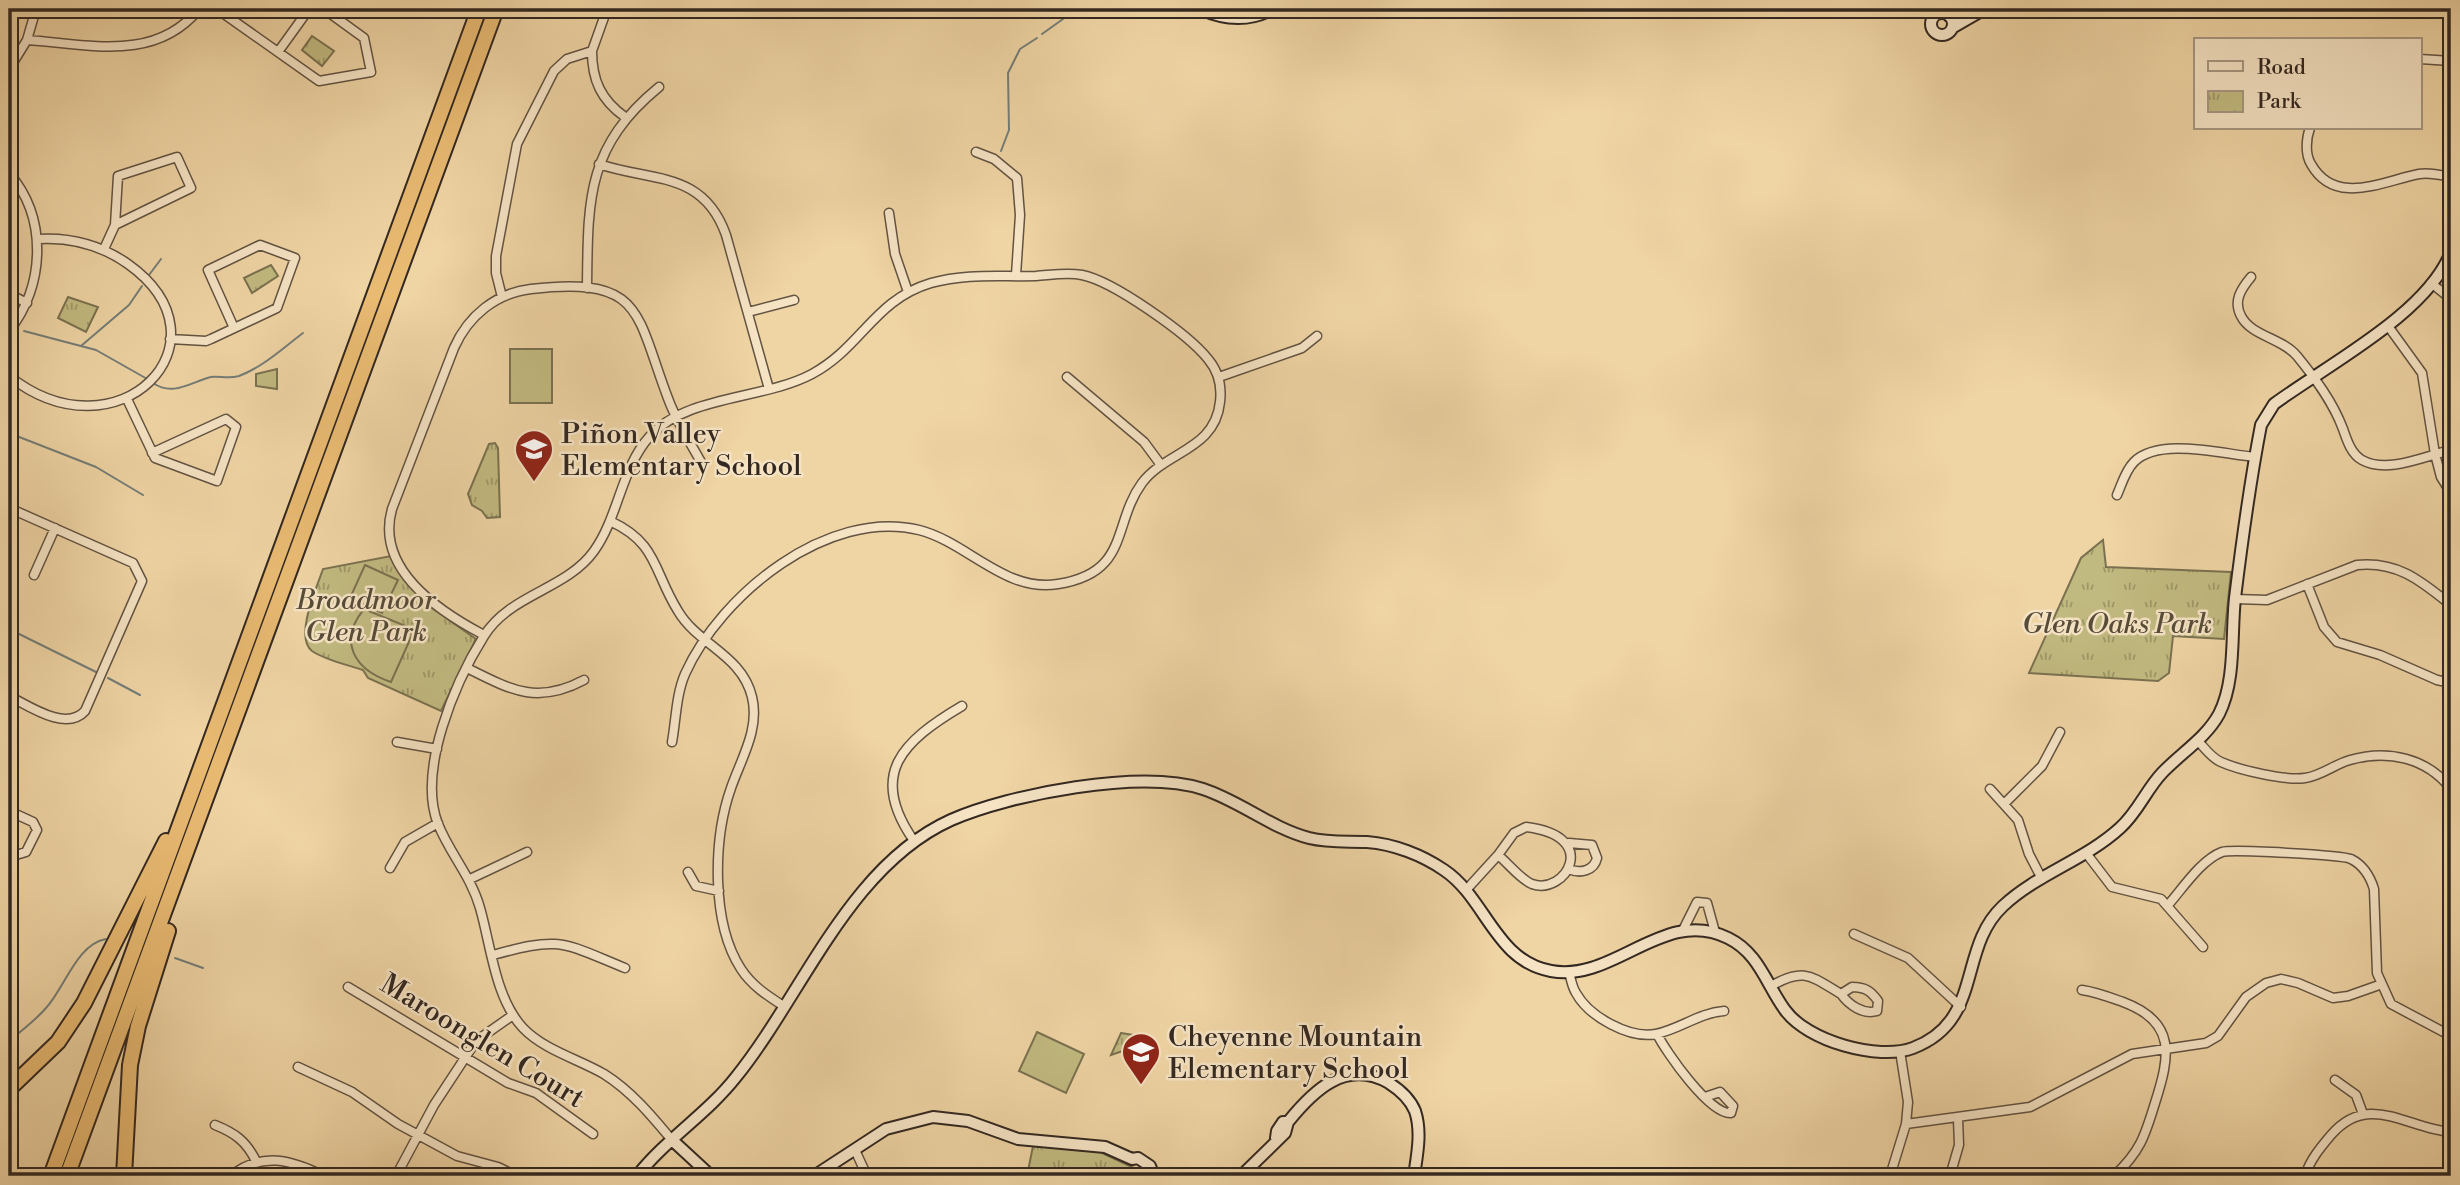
<svg xmlns="http://www.w3.org/2000/svg" width="2460" height="1185" viewBox="0 0 2460 1185" font-family="'Libre Bodoni',serif">
  <defs>
    <pattern id="park-tufts" width="24" height="20" patternUnits="userSpaceOnUse" patternTransform="scale(1.75)"><rect width="24" height="20" fill="#c1ba80"/><path d="M3 7l-1-3M5 7V3M7 7l1-3M15 17l-1-3M17 17v-4M19 17l1-3" fill="none" stroke="#9d9768"/></pattern>
  </defs>
  <rect width="100%" height="100%" fill="#efd4a4"/>
  <filter id="stains"><feTurbulence type="fractalNoise" baseFrequency=".00286" numOctaves="4"/><feColorMatrix values="0 0 0 0 .2 0 0 0 0 .09 0 0 0 0 .02 0 0 0 .5 -.17"/></filter>
  <radialGradient id="worn" r=".72"><stop offset=".6" stop-color="#630" stop-opacity="0"/><stop offset="1" stop-color="#630" stop-opacity=".3"/></radialGradient>
  <path fill="url(#park-tufts)" stroke="#7a7150" stroke-width="2" d="M 312,36 L 334,51 L 322,66 L 302,50 Z
    M 271,265 L 278,276 L 252,293 L 244,278 Z
    M 68,297 L 98,307 L 86,332 L 58,318 Z
    M 277,369 L 277,389 L 256,386 L 256,374 Z
    M 495,443 L 498,448 L 500,517 L 487,518 L 482,511 L 472,505 L 468,494 L 489,444 Z
    M 2103,540 L 2106,567 L 2231,572 L 2224,639 L 2173,636 L 2169,673 L 2158,681 L 2029,673 L 2081,558 Z
    M 391,556 L 422,601 L 476,639 L 441,711 L 368,678 L 363,670 C 348,665 325,660 312,651 C 294,637 317,587 323,569 Z
    M 1121,1033 L 1146,1037 L 1143,1044 L 1111,1055 Z
    M 1033,1146 L 1098,1151 L 1151,1176 L 1027,1176 Z"/>
  <path fill="#c1ba80" stroke="#7a7150" stroke-width="2" d="M 510,349 L 552,349 L 552,403 L 510,403 Z
    M 365,565 L 398,580 L 382,613 L 350,598 Z
    M 364,609 L 408,627 L 412,635 L 391,682 C 355,670 337,642 364,609 Z
    M 1037,1032 L 1084,1054 L 1066,1093 L 1019,1071 Z"/>
  <g fill="none" stroke-linecap="round" stroke-linejoin="round">
    <path stroke="#747d78" stroke-width="2" d="M 1042,34 L 1063,19 L 1068,9
      M 1001,151 L 1009,130 L 1008,73 L 1020,49 L 1037,38
      M 149,275 L 161,259
      M 24,331 L 96,350 L 149,380
      M 81,346 L 129,305 L 142,286
      M 153,383 C 173,397 191,382 211,377 C 220,376 229,379 239,376 C 263,367 283,348 303,333
      M 9,433 L 96,467 L 143,495
      M 9,629 L 96,672
      M 108,678 L 140,695
      M 175,958 L 203,968
      M 9,1041 C 21,1031 36,1020 46,1008 C 65,987 77,944 106,939"/>
    <defs>
      <path id="street" d="M 217,9 L 319,81 L 371,72 L 364,38 L 324,9
        M 27,40 C 88,44 155,63 199,9
        M 592,51 L 607,9
        M 278,52 L 309,9
        M 2420,59 L 2451,61
        M 9,69 L 27,40 L 36,9
        M 2310,128 C 2306,139 2305,154 2311,164 C 2335,207 2383,181 2419,174 C 2429,172 2441,175 2451,177
        M 976,152 L 994,159 L 1017,178 L 1020,215 L 1016,275
        M 599,164 C 651,182 703,170 726,235 L 769,389
        M 9,173 C 48,218 45,286 9,331
        M 889,213 L 895,254 L 908,292
        M 104,249 L 115,225 L 191,188 L 177,157 L 118,176 L 115,225
        M 2251,277 C 2241,289 2233,301 2241,316 C 2251,336 2282,338 2297,356 C 2315,378 2333,402 2343,429 C 2347,440 2351,454 2362,460 C 2387,474 2425,456 2451,450
        M 2431,283 L 2451,299
        M 587,288 C 588,200 586,147 659,87
        M 9,294 L 27,303
        M 502,297 L 496,273 L 496,256 L 517,144 L 554,71 L 567,59 L 592,51 C 592,80 601,100 625,117
        M 748,312 L 794,300
        M 2388,326 L 2422,373 L 2435,454 L 2441,477 L 2451,493
        M 170,339 L 206,341 L 211,339 L 277,308 L 295,258 L 260,245 L 208,270 L 234,328
        M 9,376 C 117,462 237,342 128,264 C 101,245 70,237 38,239
        M 1067,377 L 1144,442 L 1161,465
        M 1219,377 L 1302,348 L 1317,336
        M 127,399 L 155,458 L 217,481 L 236,427 L 226,419 L 152,453
        M 2117,495 C 2122,484 2125,471 2134,462 C 2159,437 2222,454 2255,457
        M 9,508 L 133,563 L 142,581 L 85,711 C 66,732 29,706 9,696
        M 610,521 C 658,543 653,571 678,611 C 698,645 742,655 752,697 C 760,729 741,759 731,788 C 713,839 711,923 741,969 C 752,986 768,996 785,1007
        M 34,575 L 55,528
        M 2307,584 L 2324,627 L 2337,642 L 2380,655 L 2437,680 L 2451,683
        M 2235,599 L 2267,600 L 2357,565 C 2398,561 2421,581 2451,605
        M 484,635 C 440,612 375,569 392,509 L 454,348 C 468,316 496,293 531,289 C 645,276 635,313 669,401 C 677,422 690,442 701,462
        M 467,668 C 511,690 537,705 584,680
        M 2197,740 C 2204,747 2211,758 2221,762 C 2239,770 2286,781 2305,778 C 2321,776 2335,764 2350,760 C 2388,749 2427,758 2451,789
        M 397,742 L 437,749
        M 1990,789 L 2018,820 L 2029,854 L 2042,879
        M 2004,804 L 2042,766 L 2060,732
        M 9,811 L 33,822 L 37,830 L 26,852 L 16,855 L 9,851
        M 1526,827 C 1602,836 1565,896 1532,884 C 1520,879 1509,864 1498,855 L 1514,833 Z
        M 914,841 C 867,774 903,741 962,706
        M 2086,853 L 2112,887 L 2161,899 L 2203,947
        M 390,868 L 405,842 L 438,823
        M 1569,869 C 1580,874 1594,871 1597,858 L 1592,845 L 1569,843
        M 688,872 L 696,886 L 719,891
        M 470,879 L 527,852
        M 1467,889 L 1498,855
        M 2168,905 C 2183,888 2201,860 2222,852 C 2232,849 2342,855 2351,859 C 2363,865 2370,876 2374,889 L 2377,973 L 2391,1004 L 2451,1036
        M 1683,930 L 1697,902 L 1707,903 L 1715,932
        M 1854,934 L 1908,958 L 1961,1007
        M 493,955 C 562,936 561,942 625,968
        M 1569,972 C 1571,979 1572,987 1576,993 C 1589,1017 1630,1039 1656,1034 C 1680,1029 1699,1013 1724,1011
        M 1771,986 C 1804,967 1811,976 1841,994
        M 348,987 L 508,1083 L 536,1093 L 593,1134
        M 1852,987 C 1865,987 1871,991 1878,1001 L 1877,1011 C 1863,1015 1849,1005 1841,994 Z
        M 2082,990 C 2096,992 2109,997 2123,1002 C 2177,1022 2170,1056 2155,1103 C 2145,1136 2140,1152 2114,1176
        M 1657,1034 C 1666,1052 1710,1115 1731,1113 L 1733,1106 L 1720,1092 L 1705,1097
        M 298,1067 L 352,1092 L 398,1124 L 457,1156 L 498,1167 L 516,1176
        M 2335,1080 L 2356,1095 L 2363,1114
        M 1906,1124 L 2030,1107 L 2132,1054 L 2206,1043 L 2218,1036 L 2246,997 L 2266,983 L 2281,979 L 2298,983 L 2333,998 L 2348,996 L 2382,984
        M 215,1125 C 235,1133 246,1141 256,1161
        M 671,1139 C 651,1115 631,1091 604,1074 C 578,1059 544,1050 523,1028 C 495,998 491,946 480,908 C 471,876 450,854 438,824 C 417,771 455,682 484,636 C 510,594 566,590 594,551 C 619,516 621,468 650,436 C 687,395 763,400 812,374 C 862,347 874,300 931,283 C 967,273 999,277 1036,276 C 1051,275 1067,272 1082,275 C 1113,281 1188,334 1208,359 C 1218,371 1222,386 1220,402 C 1215,450 1166,451 1142,483 C 1112,524 1130,573 1058,584 C 1005,593 967,542 919,530 C 828,508 721,594 685,674 C 676,695 676,720 672,742
        M 855,1150 L 867,1176
        M 231,1176 C 262,1151 292,1160 324,1176
        M 396,1176 L 434,1105 L 476,1041 L 513,1015
        M 1890,1176 L 1906,1124 L 1908,1102 L 1900,1051
        M 1950,1176 L 1959,1145 L 1958,1119
        M 2305,1176 C 2310,1160 2320,1148 2331,1135 C 2369,1091 2407,1129 2451,1132"/>
      <path id="secondary" d="M 1200,9 C 1224,20 1249,22 1273,9
        M1931 24a11 11 0 1 1 22 0a11 11 0 1 1-22 0Z
        M 1949,16 L 1980,11
        M 1952,28 L 1985,9
        M 1276,1138 L 1277,1131 L 1283,1122 L 1288,1122 C 1313,1091 1346,1058 1389,1083 C 1400,1090 1410,1099 1415,1111 C 1422,1132 1417,1155 1414,1176
        M 671,1139 L 711,1176
        M 637,1176 C 666,1139 707,1114 736,1077 C 803,994 849,866 951,820 C 1010,794 1141,769 1203,789 C 1240,801 1271,828 1309,838 C 1329,843 1347,841 1367,842 C 1394,844 1422,855 1444,870 C 1486,898 1495,961 1551,971 C 1614,983 1664,906 1728,938 C 1759,953 1766,984 1785,1010 C 1807,1041 1878,1061 1913,1048 C 1984,1021 1957,949 2003,906 C 2037,874 2085,860 2120,828 C 2138,812 2146,790 2162,773 C 2181,753 2206,738 2219,714 C 2236,681 2231,634 2235,598 C 2242,541 2250,482 2261,425 L 2274,404 C 2327,365 2427,314 2451,252
        M 814,1176 L 886,1129 L 933,1117 L 968,1121 L 1018,1139 L 1105,1147 L 1132,1159 L 1138,1158 L 1150,1166 L 1152,1171
        M 1241,1176 L 1285,1133 L 1288,1122"/>
      <path id="highway" d="M 9,1089 L 58,1042 L 84,1003 L 166,841
        M 51,1176 L 479,9
        M 67,1176 L 496,9
        M 124,1176 L 130,1065 L 138,1026 L 168,931"/>
    </defs>
    <use href="#street" stroke="#625342" stroke-width="11"/>
    <use href="#secondary" stroke="#332821" stroke-width="14"/>
    <use href="#highway" stroke="#332821" stroke-width="18"/>
    <use href="#street" stroke="#f5e3c4" stroke-width="8"/>
    <use href="#secondary" stroke="#f5e3c4" stroke-width="10"/>
    <use href="#highway" stroke="#e8ba72" stroke-width="14"/>
  </g>
  <defs>
    <symbol id="school-pin" viewBox="-11 -11 22 30"><path d="M0 17L-7.5 6A9.5 9.5 0 1 1 7.5 6Z" fill="#8f2418" stroke="#f5e3c4"/><path d="M0-5L7-2L0 1L-7-2ZM-4 1L0 2.5L4 1V4Q0 6-4 4Z" fill="#fff"/></symbol>
  </defs>
  <g fill-rule="evenodd">
    <use href="#school-pin" x="512" y="427" width="44" height="60"/>
    <use href="#school-pin" x="1119" y="1030" width="44" height="60"/>
  </g>
  <g text-anchor="middle" stroke-width="5" stroke-linejoin="round" paint-order="stroke">
    <g font-size="28" fill="#332821" stroke="#f5e3c4" text-anchor="start">
      <text x="561" y="443">Piñon Valley<tspan x="561" dy="32">Elementary School</tspan></text>
      <text x="1168" y="1046">Cheyenne Mountain<tspan x="1168" dy="32">Elementary School</tspan></text>
    </g>
    <g font-size="28" font-style="italic" fill="#564c39" stroke="#f5e3c4">
      <text x="366" y="609">Broadmoor<tspan x="366" dy="32">Glen Park</tspan></text>
      <text x="2117" y="633">Glen Oaks Park</text>
    </g>
    <g font-size="28" fill="#332821" stroke="#f5e3c4">
      <text transform="translate(483 1040) rotate(31)" y="10">Maroonglen Court</text>
    </g>
  </g>
  <rect width="2460" height="1185" fill="none" stroke="#efd4a4" stroke-width="35"/>
  <rect x="10" y="10" width="2439" height="1164" fill="none" stroke="#332821" stroke-width="3.5"/>
  <rect x="18" y="18" width="2425" height="1150" fill="none" stroke="#332821" stroke-width="2"/>
  <rect x="2194" y="38" width="228" height="91" fill="#f5e3c4" stroke="#a79883" stroke-width="2"/>
  <rect x="2208" y="61" width="35" height="10" fill="#f5e3c4" stroke="#a79883" stroke-width="2"/>
  <text x="2257" y="74" font-size="21" fill="#332821">Road</text>
  <rect x="2208" y="91" width="35" height="21" fill="url(#park-tufts)" stroke="#a79883" stroke-width="2"/>
  <text x="2257" y="108" font-size="21" fill="#332821">Park</text>
  <rect width="100%" height="100%" filter="url(#stains)"/>
  <rect width="100%" height="100%" fill="url(#worn)"/>
</svg>
